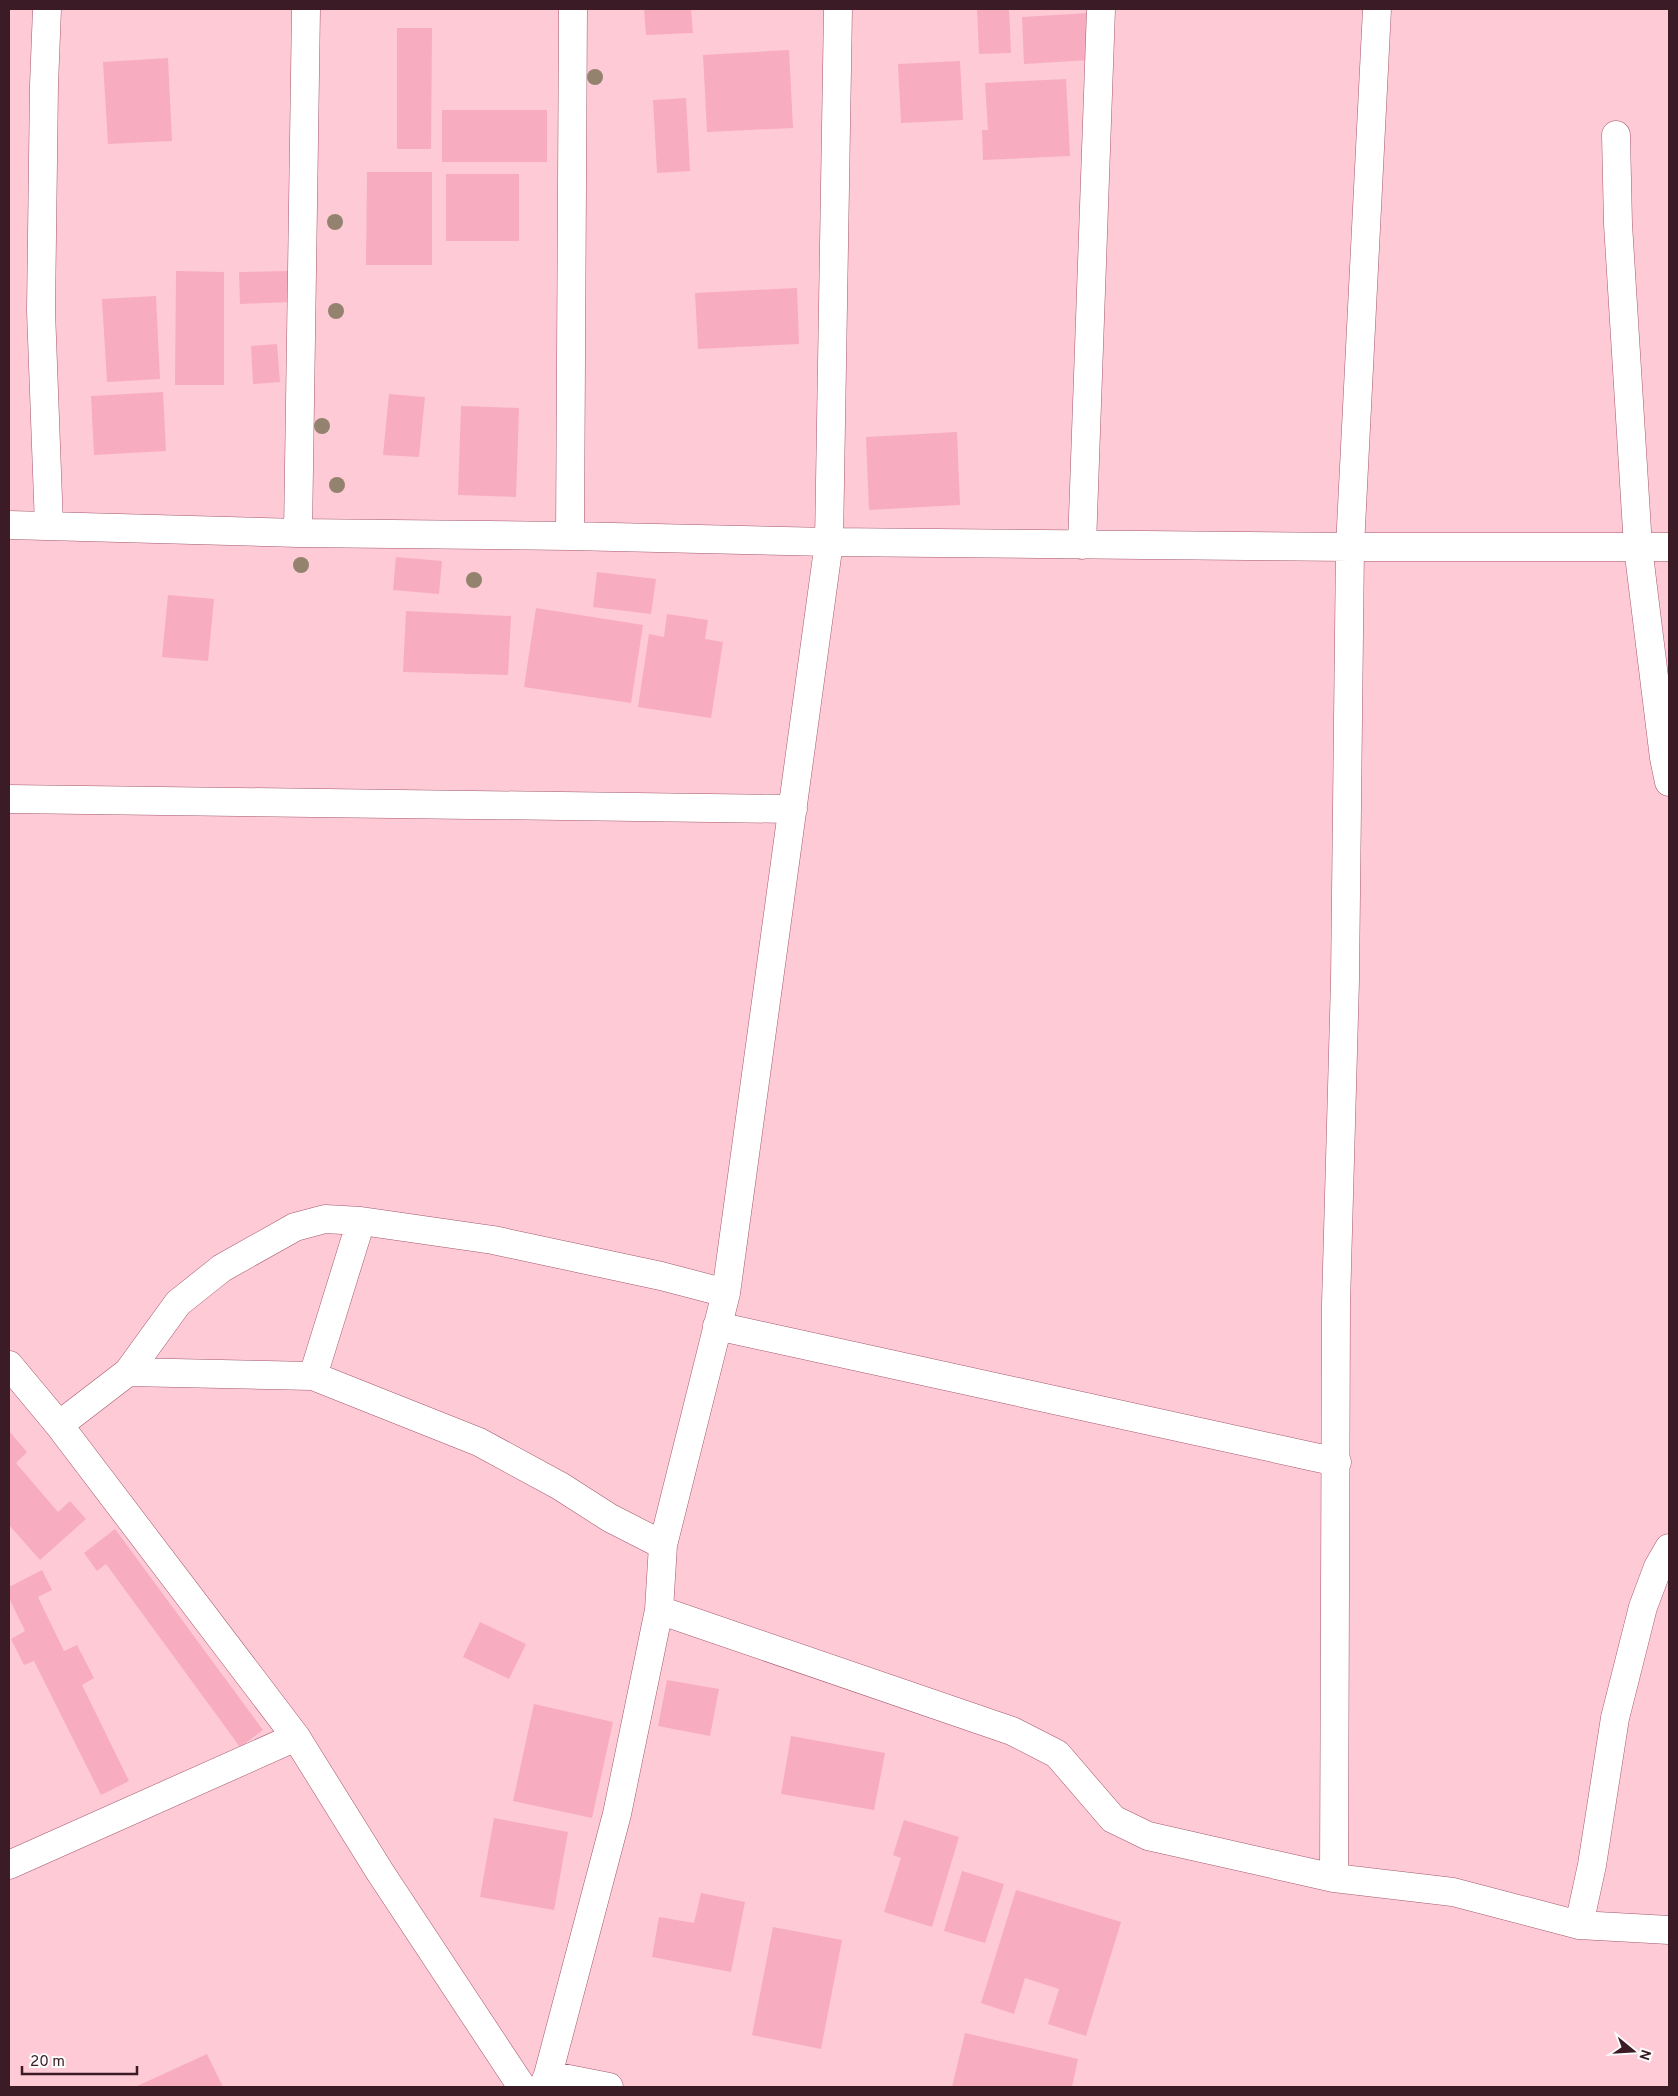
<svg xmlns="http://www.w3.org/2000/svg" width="1678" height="2096" viewBox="0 0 1678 2096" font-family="Overpass,sans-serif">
  <rect width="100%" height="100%" fill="#fecad6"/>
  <path fill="#f8acc0" d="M 644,9 L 691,9 L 693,33 L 646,35 Z
    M 977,9 L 1009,9 L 1011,53 L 979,54 Z
    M 1088,13 L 1090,60 L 1024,64 L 1022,17 Z
    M 397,28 L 432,28 L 431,149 L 397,149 Z
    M 789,50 L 793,128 L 707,132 L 703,55 Z
    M 168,58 L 172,141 L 108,144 L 103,62 Z
    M 960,61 L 963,120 L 901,123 L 898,64 Z
    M 1066,79 L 1070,156 L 983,160 L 982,130 L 988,130 L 985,83 Z
    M 686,98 L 690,171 L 657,173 L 653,100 Z
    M 442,110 L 547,110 L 547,162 L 442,162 Z
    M 367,172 L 432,172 L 432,265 L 366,265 Z
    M 446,174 L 519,174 L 519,241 L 446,241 Z
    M 176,271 L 224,272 L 224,385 L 175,385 Z
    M 289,271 L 290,302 L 240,304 L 239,272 Z
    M 797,288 L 799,344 L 698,349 L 695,293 Z
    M 156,296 L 160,379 L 107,382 L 102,299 Z
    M 277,344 L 280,382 L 253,384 L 251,346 Z
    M 163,392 L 166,451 L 94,455 L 91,396 Z
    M 389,394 L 425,397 L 419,457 L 383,455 Z
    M 461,406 L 519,408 L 516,497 L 458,495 Z
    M 957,432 L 960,505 L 869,510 L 866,437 Z
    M 396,557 L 442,561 L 439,594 L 393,590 Z
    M 597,572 L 656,579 L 651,614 L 593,607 Z
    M 168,595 L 214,599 L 208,661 L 162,657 Z
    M 536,608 L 643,625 L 631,703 L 524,687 Z
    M 406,611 L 511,616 L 508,675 L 403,672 Z
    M 667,614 L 708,620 L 705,639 L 723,642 L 711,718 L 638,707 L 649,634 L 664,637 Z
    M 9,1431 L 27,1452 L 16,1463 L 58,1512 L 70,1501 L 86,1519 L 40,1560 L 9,1525 Z
    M 115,1529 L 263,1730 L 240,1747 L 106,1564 L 97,1571 L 84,1553 Z
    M 42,1570 L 52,1590 L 38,1597 L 64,1651 L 77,1645 L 94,1678 L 82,1685 L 129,1781 L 101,1795 L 34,1661 L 24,1665 L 11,1639 L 25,1631 L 9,1598 L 9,1587 Z
    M 480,1622 L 526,1644 L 509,1679 L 463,1657 Z
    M 667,1680 L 719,1689 L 710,1736 L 658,1726 Z
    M 534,1704 L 613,1722 L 592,1818 L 513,1801 Z
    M 791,1736 L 885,1753 L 874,1810 L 781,1794 Z
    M 494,1818 L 568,1832 L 554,1910 L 480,1897 Z
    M 904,1820 L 959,1837 L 932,1927 L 884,1912 L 901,1858 L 893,1855 Z
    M 962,1871 L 1004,1884 L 985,1943 L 944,1931 Z
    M 1016,1890 L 1121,1922 L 1086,2036 L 1048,2024 L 1059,1989 L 1025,1978 L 1014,2014 L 981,2003 Z
    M 701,1893 L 745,1902 L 731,1972 L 652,1957 L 659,1917 L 694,1923 Z
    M 773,1927 L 842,1940 L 821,2049 L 752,2035 Z
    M 965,2033 L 1078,2059 L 1072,2087 L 952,2087 Z
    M 207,2054 L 223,2087 L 135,2087 Z"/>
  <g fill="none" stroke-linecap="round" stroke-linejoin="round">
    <defs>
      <path id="street" d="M 47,9 L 44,85 L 41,311 L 49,526
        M 1616,135 L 1618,224 L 1638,547 L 1664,758 L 1669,782
        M 9,525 L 298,533 L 570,536 L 829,542 L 1350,547 L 1669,547
        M 298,533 L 306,9
        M 570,536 L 573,9
        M 1082,545 L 1101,9
        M 9,799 L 793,809
        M 717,1326 L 1337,1462
        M 9,1365 L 59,1425 L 296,1737 L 380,1872 L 522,2087
        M 128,1372 L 313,1376 L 479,1442 L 560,1486 L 610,1518 L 663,1545
        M 313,1376 L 361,1221
        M 59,1425 L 128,1372 L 178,1303 L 222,1268 L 295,1227 L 325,1219 L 361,1221 L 493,1240 L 661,1276 L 726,1293
        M 659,1610 L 1012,1731 L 1057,1754 L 1113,1819 L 1148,1836 L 1334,1878 L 1453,1892 L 1579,1925 L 1669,1930
        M 9,1865 L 296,1737
        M 1334,1878 L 1336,1304 L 1345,980 L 1350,547 L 1377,9
        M 1579,1925 L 1592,1865 L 1615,1718 L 1643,1607 L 1658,1567 L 1669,1548
        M 548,2075 L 609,2087
        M 543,2087 L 548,2075 L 617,1814 L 659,1610 L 663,1545 L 726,1293 L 829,542 L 838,9"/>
    </defs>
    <use href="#street" stroke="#a4586e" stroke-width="29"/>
    <use href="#street" stroke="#fff" stroke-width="28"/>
  </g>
  <g fill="#93836e">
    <circle cx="595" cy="77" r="8"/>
    <circle cx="335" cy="222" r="8"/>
    <circle cx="336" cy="311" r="8"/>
    <circle cx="322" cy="426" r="8"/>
    <circle cx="337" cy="485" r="8"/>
    <circle cx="301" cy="565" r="8"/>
    <circle cx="474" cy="580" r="8"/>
  </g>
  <rect width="1678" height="2096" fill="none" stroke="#3b1b25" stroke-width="20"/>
  <g transform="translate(1633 2051) rotate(108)" stroke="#fbfbfb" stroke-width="4" paint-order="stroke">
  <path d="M0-4L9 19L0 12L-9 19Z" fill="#3b1b25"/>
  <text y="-8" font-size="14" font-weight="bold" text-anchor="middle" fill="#3b1b25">N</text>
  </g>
  <path d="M22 2066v8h115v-8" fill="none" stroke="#3b1b25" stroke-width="2.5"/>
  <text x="30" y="2066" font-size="15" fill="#3b1b25" stroke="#fbfbfb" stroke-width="4" paint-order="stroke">20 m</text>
</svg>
